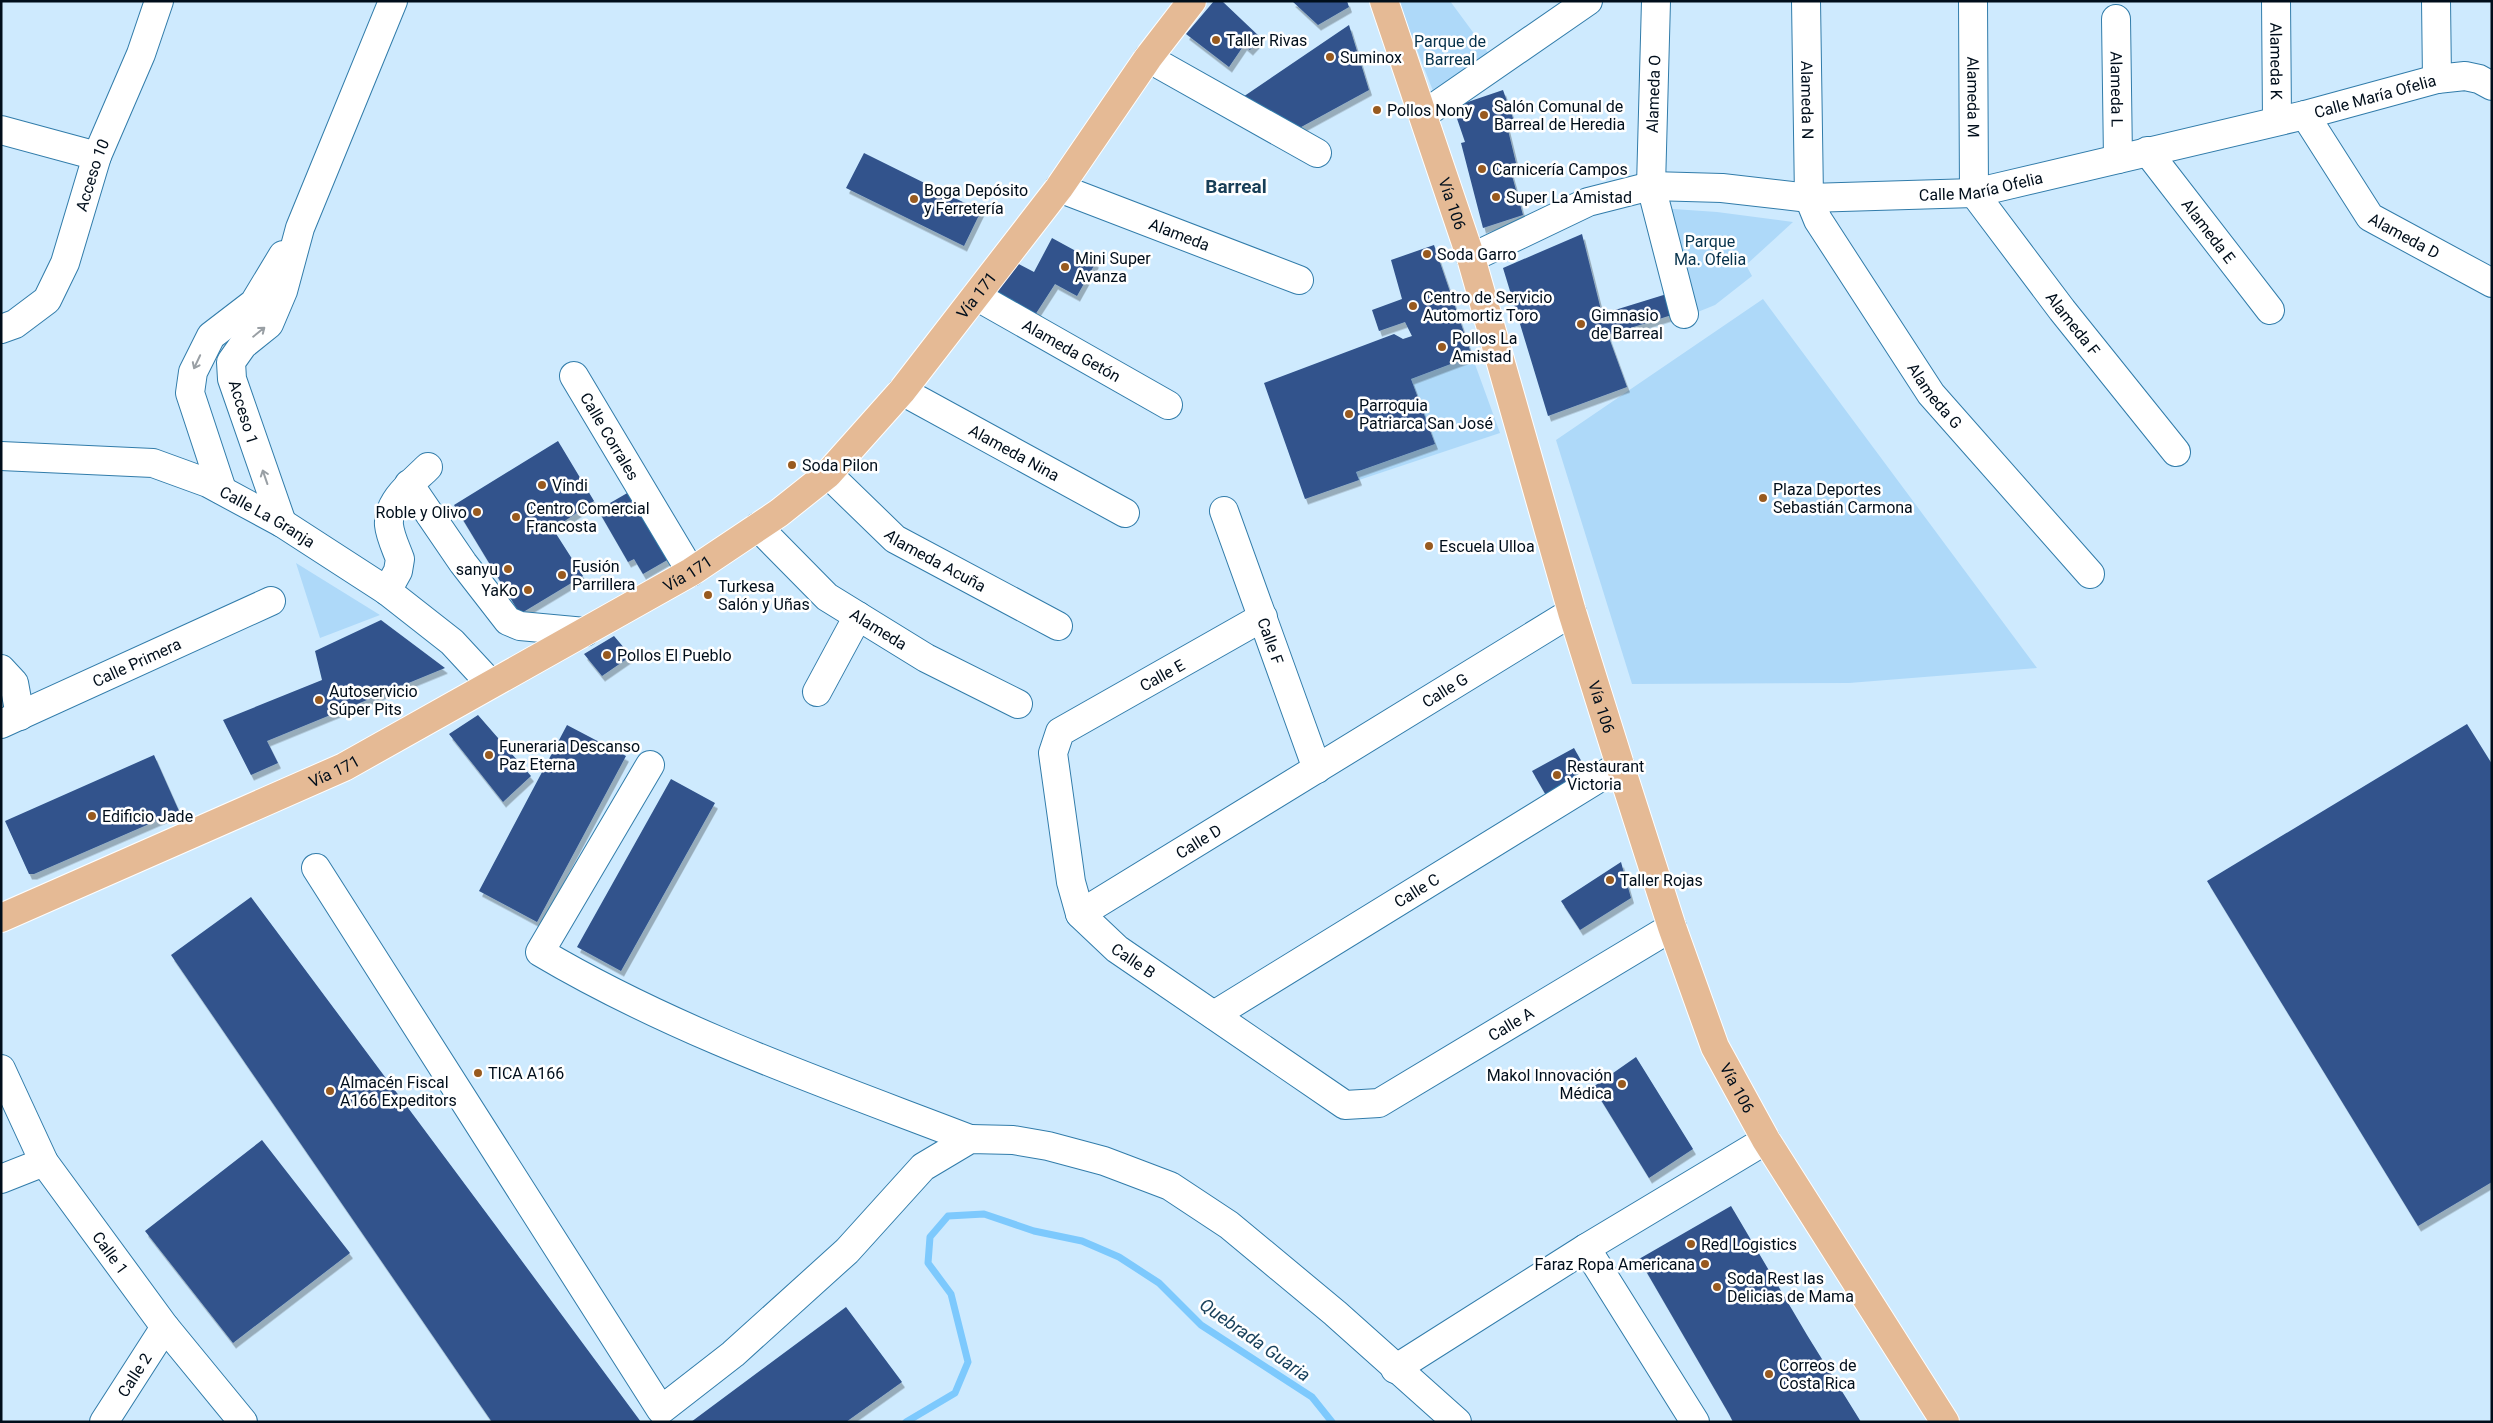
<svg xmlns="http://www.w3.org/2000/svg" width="2493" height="1423" viewBox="0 0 2493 1423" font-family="Roboto,sans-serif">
  <defs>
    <filter id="shadow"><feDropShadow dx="3" dy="5.5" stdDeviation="0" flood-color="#0004"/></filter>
  </defs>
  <rect width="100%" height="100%" fill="#ceeafe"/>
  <path fill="#aed9f9" d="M 1398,1 L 1450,1 L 1492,58 L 1435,96 Z
    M 1659,208 L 1717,212 L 1793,222 L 1746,265 L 1752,276 L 1715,305 L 1688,316 Z
    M 1763,299 L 2037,668 L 1849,683 L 1632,684 L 1556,440 Z
    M 1472,356 L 1500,433 L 1359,480 L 1356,472 L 1435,444 L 1411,379 Z
    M 296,563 L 380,615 L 320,638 Z"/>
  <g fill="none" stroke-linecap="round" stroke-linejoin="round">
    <path stroke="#7dc9fd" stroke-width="7" d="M 906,1422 L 955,1393 L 968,1362 L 951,1294 L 928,1263 L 930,1237 L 948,1216 L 984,1214 L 1034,1231 L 1082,1241 L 1119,1257 L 1159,1283 L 1201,1325 L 1312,1397 L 1332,1422"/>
  </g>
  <path fill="#30538c" filter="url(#shadow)" d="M 1214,1 L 1222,1 L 1261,38 L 1250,50 L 1244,45 L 1229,67 L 1186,34 Z
    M 1292,1 L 1347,1 L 1349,7 L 1318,25 Z
    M 1349,25 L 1369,90 L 1292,132 L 1237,101 Z
    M 1503,90 L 1515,124 L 1507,126 L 1516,163 L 1509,165 L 1523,215 L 1483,228 L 1461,143 L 1465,142 L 1453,107 Z
    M 864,153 L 981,211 L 964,246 L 846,188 Z
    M 1582,234 L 1602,314 L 1670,293 L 1675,314 L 1608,335 L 1627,387 L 1548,416 L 1503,268 Z
    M 1052,238 L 1096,262 L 1077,296 L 1055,284 L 1035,315 L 990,290 L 1011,260 L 1034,272 Z
    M 1434,245 L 1472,356 L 1411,379 L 1435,444 L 1356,472 L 1359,480 L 1305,499 L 1264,383 L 1394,334 L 1403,339 L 1412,336 L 1405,322 L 1379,331 L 1372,310 L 1402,299 L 1391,260 Z
    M 558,441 L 594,501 L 553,529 L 583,576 L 520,614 L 454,505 Z
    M 629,492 L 669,559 L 643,574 L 634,559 L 628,562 L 598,510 Z
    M 381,620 L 445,668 L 267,741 L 278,763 L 251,775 L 223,720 L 322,680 L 315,651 Z
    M 614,636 L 631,656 L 602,676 L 584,654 Z
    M 478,715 L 531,776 L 503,802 L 449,734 Z
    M 2467,724 L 2492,764 L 2492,1182 L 2418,1226 L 2207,881 Z
    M 567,725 L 626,756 L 537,922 L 479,891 Z
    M 1574,748 L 1584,766 L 1577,780 L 1547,797 L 1532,771 Z
    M 154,755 L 179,811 L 34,874 L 29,874 L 5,821 Z
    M 671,779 L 715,803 L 621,971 L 577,947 Z
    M 1621,862 L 1631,898 L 1580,930 L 1561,901 Z
    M 251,897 L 496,1226 L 641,1422 L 492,1422 L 171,955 Z
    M 1636,1057 L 1693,1149 L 1649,1178 L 1593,1087 Z
    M 262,1140 L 350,1253 L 233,1343 L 145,1231 Z
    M 1731,1206 L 1807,1335 L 1861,1422 L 1733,1422 L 1729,1414 L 1639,1259 Z
    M 846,1307 L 902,1382 L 846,1422 L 691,1422 Z"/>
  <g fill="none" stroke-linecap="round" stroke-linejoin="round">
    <defs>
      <g id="minor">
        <path d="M 1656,1 L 1651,186 L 1684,314"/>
        <path id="s1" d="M 1806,1 L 1809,198 L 1818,220 L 1931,394 L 2090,574"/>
        <path id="s2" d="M 1973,1 L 1974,193 L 2062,310 L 2176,452"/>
        <path id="s3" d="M 2276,1 L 2277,120"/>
        <path d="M 2436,1 L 2437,79"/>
        <path id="s4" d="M 2116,19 L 2118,159"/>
        <path d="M 1148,58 L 1317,153"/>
        <path d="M 1423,115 L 1588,1"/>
        <path id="s5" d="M 2305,115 L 2370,217 L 2492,283"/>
        <path d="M 1,130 L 97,156"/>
        <path id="s6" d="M 2147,151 L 2270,310"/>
        <path id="s7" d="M 1059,188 L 1299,280"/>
        <path id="s8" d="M 1471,258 L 1588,202 L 1651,186 L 1722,188 L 1809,198 L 1974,193 L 2305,115 L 2437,79 L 2465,76 L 2479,79 L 2492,86"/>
        <path id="s9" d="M 976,296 L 1168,405"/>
        <path id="s10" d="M 1,329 L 15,324 L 47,300 L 65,263 L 97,156 L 141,54 L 159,1"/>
        <path id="s11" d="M 574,376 L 691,572"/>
        <path id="s12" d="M 902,391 L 1125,513"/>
        <path id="s13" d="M 1,456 L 153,463 L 208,483 L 282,523 L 387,591 L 452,642 L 490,683"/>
        <path id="s14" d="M 828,474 L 895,539 L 1058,626"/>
        <path d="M 409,484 L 463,563 L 508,621 L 520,626 L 585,632"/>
        <path d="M 222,490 L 190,393 L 193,372 L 211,336 L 254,303 L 283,255"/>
        <path id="s15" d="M 1224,511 L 1317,769"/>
        <path d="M 282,523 L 232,379 L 231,362 L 243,345 L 269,324 L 283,291 L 300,228 L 393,1"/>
        <path id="s16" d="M 758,527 L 827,597 L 926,658 L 1018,704"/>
        <path d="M 387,591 L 398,571 L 400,559 C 396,548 390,536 389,525 C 387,501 413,482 428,467"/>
        <path id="s17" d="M 1263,617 L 1060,732 L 1053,753 L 1071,882 L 1080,914 L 1117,949 L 1345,1105 L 1379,1103 L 1672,927"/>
        <path d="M 1,669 L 14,683 L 20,716"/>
        <path d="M 817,692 L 858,616"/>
        <path id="s18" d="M 1,724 L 271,601"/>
        <path d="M 650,765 L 540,952 C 675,1032 824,1083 970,1139"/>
        <path d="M 316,868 L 661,1410 L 733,1354 L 847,1251 L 923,1167 L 970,1139 L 1013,1140 L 1048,1146 L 1104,1161 L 1170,1186 L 1229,1225 L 1335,1313 L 1457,1422"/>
        <path id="s19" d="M 1080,914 L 1572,612"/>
        <path id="s20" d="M 1214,1015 L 1620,765"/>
        <path id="s21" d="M 1,1069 L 44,1162 L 165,1327 L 243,1422"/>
        <path d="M 1,1179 L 44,1162"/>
        <path d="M 1586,1248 L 1695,1422"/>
        <path d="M 1395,1369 L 1586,1248 L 1766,1140"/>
        <path id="s22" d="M 104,1422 L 165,1327"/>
      </g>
      <g id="major">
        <path id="s23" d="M 1384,1 L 1471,258 L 1572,612 L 1620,765 L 1672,927 L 1715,1047 L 1766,1140 L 1945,1422"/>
        <path id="s24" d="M 1,918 L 344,767 L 691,572 L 779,513 L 828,474 L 902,391 L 1059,188 L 1148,58 L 1192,1"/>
      </g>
    </defs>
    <use href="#minor" stroke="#317caa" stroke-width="30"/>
    <use href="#major" stroke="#fff" stroke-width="30"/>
    <use href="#minor" stroke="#fff" stroke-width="28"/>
    <use href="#major" stroke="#e5ba95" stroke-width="28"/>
  </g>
  <defs><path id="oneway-shaft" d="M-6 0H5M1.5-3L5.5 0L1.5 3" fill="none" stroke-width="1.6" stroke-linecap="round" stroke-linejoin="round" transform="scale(1.25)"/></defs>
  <g stroke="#999fa4">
    <use href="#oneway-shaft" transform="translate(259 332) rotate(-39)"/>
    <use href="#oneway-shaft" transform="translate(197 362) rotate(115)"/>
    <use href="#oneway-shaft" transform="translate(265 477) rotate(-109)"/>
  </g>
  <g fill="#985a1f" stroke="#fff" stroke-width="2">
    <circle cx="1216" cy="40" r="5"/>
    <circle cx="1330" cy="57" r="5"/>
    <circle cx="1377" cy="110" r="5"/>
    <circle cx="1484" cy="115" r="5"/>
    <circle cx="1482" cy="169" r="5"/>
    <circle cx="1496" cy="197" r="5"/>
    <circle cx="914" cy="199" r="5"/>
    <circle cx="1427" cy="254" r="5"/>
    <circle cx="1065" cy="267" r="5"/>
    <circle cx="1413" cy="306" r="5"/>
    <circle cx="1581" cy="324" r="5"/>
    <circle cx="1442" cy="347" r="5"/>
    <circle cx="1349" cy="414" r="5"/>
    <circle cx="792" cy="465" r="5"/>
    <circle cx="542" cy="485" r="5"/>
    <circle cx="1763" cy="498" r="5"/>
    <circle cx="477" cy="512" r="5"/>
    <circle cx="516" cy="517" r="5"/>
    <circle cx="1429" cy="546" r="5"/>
    <circle cx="508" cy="569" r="5"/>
    <circle cx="562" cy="575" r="5"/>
    <circle cx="528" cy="590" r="5"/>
    <circle cx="708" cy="595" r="5"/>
    <circle cx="607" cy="655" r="5"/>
    <circle cx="319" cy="700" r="5"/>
    <circle cx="489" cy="755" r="5"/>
    <circle cx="1557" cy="775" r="5"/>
    <circle cx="92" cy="816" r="5"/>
    <circle cx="1610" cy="880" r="5"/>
    <circle cx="478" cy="1073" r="5"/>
    <circle cx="1622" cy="1084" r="5"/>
    <circle cx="330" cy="1091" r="5"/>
    <circle cx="1691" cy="1244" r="5"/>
    <circle cx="1705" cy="1264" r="5"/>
    <circle cx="1717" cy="1287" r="5"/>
    <circle cx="1769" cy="1374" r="5"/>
  </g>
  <g text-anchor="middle" stroke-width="5" stroke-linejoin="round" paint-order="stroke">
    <g font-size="16" fill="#000e1b" stroke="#fff" text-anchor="start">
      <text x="1226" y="46">Taller Rivas</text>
      <text x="1340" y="63">Suminox</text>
      <text x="1494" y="112">Salón Comunal de<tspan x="1494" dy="18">Barreal de Heredia</tspan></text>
      <text x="1387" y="116">Pollos Nony</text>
      <text x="1492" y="175">Carnicería Campos</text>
      <text x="924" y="196">Boga Depósito<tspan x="924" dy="18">y Ferretería</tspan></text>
      <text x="1506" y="203">Super La Amistad</text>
      <text x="1437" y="260">Soda Garro</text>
      <text x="1075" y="264">Mini Super<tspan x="1075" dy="18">Avanza</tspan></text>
      <text x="1423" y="303">Centro de Servicio<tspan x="1423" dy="18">Automortiz Toro</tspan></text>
      <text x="1591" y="321">Gimnasio<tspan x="1591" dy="18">de Barreal</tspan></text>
      <text x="1452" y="344">Pollos La<tspan x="1452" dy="18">Amistad</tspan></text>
      <text x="1359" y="411">Parroquia<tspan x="1359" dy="18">Patriarca San José</tspan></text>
      <text x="802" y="471">Soda Pilon</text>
      <text x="552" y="491">Vindi</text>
      <text x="1773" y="495">Plaza Deportes<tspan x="1773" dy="18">Sebastián Carmona</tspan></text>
      <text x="526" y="514">Centro Comercial<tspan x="526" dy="18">Francosta</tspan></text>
      <text x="467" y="518" text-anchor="end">Roble y Olivo</text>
      <text x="1439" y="552">Escuela Ulloa</text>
      <text x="572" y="572">Fusión<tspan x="572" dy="18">Parrillera</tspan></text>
      <text x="498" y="575" text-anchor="end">sanyu</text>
      <text x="718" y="592">Turkesa<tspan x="718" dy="18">Salón y Uñas</tspan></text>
      <text x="518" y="596" text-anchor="end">YaKo</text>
      <text x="617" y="661">Pollos El Pueblo</text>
      <text x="329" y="697">Autoservicio<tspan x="329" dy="18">Súper Pits</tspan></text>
      <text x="499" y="752">Funeraria Descanso<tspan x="499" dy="18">Paz Eterna</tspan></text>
      <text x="1567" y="772">Restaurant<tspan x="1567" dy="18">Victoria</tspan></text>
      <text x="102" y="822">Edificio Jade</text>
      <text x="1620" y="886">Taller Rojas</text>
      <text x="488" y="1079">TICA A166</text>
      <text x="1612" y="1081" text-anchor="end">Makol Innovación<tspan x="1612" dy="18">Médica</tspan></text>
      <text x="340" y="1088">Almacén Fiscal<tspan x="340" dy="18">A166 Expeditors</tspan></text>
      <text x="1701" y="1250">Red Logistics</text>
      <text x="1695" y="1270" text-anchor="end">Faraz Ropa Americana</text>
      <text x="1727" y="1284">Soda Rest las<tspan x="1727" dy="18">Delicias de Mama</tspan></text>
      <text x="1779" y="1371">Correos de<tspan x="1779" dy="18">Costa Rica</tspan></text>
    </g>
    <g font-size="16" fill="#05324c" stroke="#fff">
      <text x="1450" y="47">Parque de<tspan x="1450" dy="18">Barreal</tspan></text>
      <text x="1710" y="247">Parque<tspan x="1710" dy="18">Ma. Ofelia</tspan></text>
    </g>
    <g font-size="16" fill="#000e1b" stroke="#fff">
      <text dy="6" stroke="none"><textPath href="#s3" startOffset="60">Alameda K</textPath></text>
      <text dy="6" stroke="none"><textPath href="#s4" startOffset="70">Alameda L</textPath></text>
      <text transform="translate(1653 94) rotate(-88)" y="6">Alameda O</text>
      <text dy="6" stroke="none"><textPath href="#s2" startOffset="96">Alameda M</textPath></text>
      <text dy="6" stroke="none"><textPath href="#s8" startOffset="931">Calle María Ofelia</textPath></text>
      <text dy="6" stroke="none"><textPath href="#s1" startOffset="99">Alameda N</textPath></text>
      <text dy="6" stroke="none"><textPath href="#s10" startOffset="188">Acceso 10</textPath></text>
      <text dy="6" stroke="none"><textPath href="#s8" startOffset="526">Calle María Ofelia</textPath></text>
      <text dy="6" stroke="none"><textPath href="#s23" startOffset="214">Vía 106</textPath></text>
      <text dy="6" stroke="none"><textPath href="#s6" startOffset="101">Alameda E</textPath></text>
      <text dy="6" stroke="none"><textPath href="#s7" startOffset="129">Alameda</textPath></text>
      <text dy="6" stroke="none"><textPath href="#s5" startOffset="160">Alameda D</textPath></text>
      <text dy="6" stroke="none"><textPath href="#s24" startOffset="1174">Vía 171</textPath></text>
      <text dy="6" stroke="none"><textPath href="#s2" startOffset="356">Alameda F</textPath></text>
      <text dy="6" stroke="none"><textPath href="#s9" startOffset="110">Alameda Getón</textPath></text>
      <text dy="6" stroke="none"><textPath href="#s1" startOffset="432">Alameda G</textPath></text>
      <text transform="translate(244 412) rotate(73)" y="6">Acceso 1</text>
      <text dy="6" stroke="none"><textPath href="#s11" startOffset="70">Calle Corrales</textPath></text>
      <text dy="6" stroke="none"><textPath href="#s12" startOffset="128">Alameda Nina</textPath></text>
      <text dy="6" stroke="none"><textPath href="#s13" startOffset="279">Calle La Granja</textPath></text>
      <text dy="6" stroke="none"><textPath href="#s14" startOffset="139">Alameda Acuña</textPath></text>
      <text dy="6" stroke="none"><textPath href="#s24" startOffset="769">Vía 171</textPath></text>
      <text dy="6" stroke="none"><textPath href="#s16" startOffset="159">Alameda</textPath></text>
      <text dy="6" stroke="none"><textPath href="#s15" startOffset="138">Calle F</textPath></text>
      <text dy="6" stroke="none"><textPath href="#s18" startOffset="149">Calle Primera</textPath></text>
      <text transform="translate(1162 675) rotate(-29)" y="6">Calle E</text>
      <text dy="6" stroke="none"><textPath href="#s19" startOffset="428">Calle G</textPath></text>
      <text dy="6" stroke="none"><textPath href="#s23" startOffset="739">Vía 106</textPath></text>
      <text dy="6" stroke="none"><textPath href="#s24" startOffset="364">Vía 171</textPath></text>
      <text dy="6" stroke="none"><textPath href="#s19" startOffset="139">Calle D</textPath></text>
      <text dy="6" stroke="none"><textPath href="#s20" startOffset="238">Calle C</textPath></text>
      <text dy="6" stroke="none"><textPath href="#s17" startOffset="490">Calle B</textPath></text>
      <text dy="6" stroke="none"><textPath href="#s17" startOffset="934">Calle A</textPath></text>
      <text dy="6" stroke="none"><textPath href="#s23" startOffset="1144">Vía 106</textPath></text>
      <text dy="6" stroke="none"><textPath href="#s21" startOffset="215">Calle 1</textPath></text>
      <text dy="6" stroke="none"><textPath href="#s22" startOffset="56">Calle 2</textPath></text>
    </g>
    <g font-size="18" font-style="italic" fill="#163f5a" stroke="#fff">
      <text transform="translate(1255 1340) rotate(35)" y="6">Quebrada Guaria</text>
    </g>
    <g font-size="19" font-weight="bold" fill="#173e57" stroke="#fff">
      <text x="1236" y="193">Barreal</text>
    </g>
  </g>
  <rect width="2493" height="1423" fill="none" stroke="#000e1b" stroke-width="5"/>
</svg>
